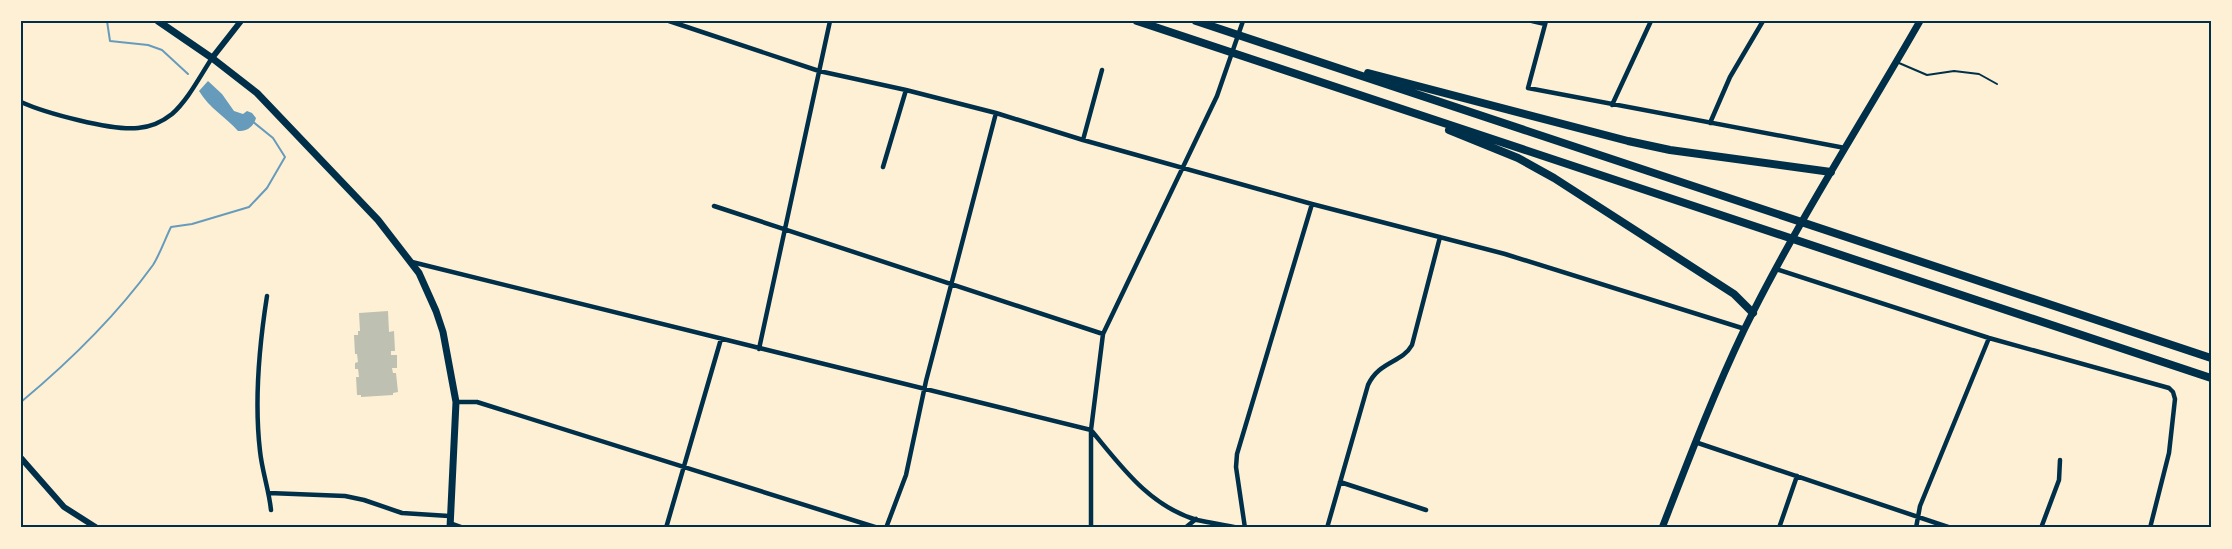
<svg xmlns="http://www.w3.org/2000/svg" width="2232" height="549" viewBox="0 0 2232 549" font-family="Poppins,sans-serif">
  <rect width="100%" height="100%" fill="#fdf0d5"/>
  <path fill="#669bbc" d="M 208,81 L 222,94 L 234,111 L 243,114 L 247,111 L 252,113 L 256,118 C 254,126 247,132 238,131 C 226,117 210,109 199,91 Z"/>
  <g fill="none" stroke-linecap="round" stroke-linejoin="round">
    <path stroke="#669bbc" stroke-width="2" d="M 107,21 L 110,41 L 148,45 L 162,50 L 188,74
      M 21,402 C 69,362 116,316 153,265 C 160,254 165,239 171,227 L 192,224 L 249,207 L 267,188 L 285,157 L 273,138 L 252,121"/>
  </g>
  <path fill="#bec0b2" d="M 388,311 L 389,332 L 394,331 L 395,351 L 391,351 L 391,355 L 397,355 L 397,368 L 392,368 L 393,373 L 396,373 L 398,392 L 393,393 L 393,395 L 361,397 L 361,395 L 357,395 L 356,377 L 359,377 L 358,369 L 355,369 L 355,363 L 358,362 L 357,354 L 355,354 L 354,335 L 358,335 L 358,331 L 360,331 L 359,313 Z"/>
  <g fill="none" stroke-linecap="round" stroke-linejoin="round">
    <path stroke="#003049" stroke-width="2" d="M 1899,63 L 1927,75 L 1954,71 L 1979,74 L 1997,84"/>
    <path stroke="#003049" stroke-width="4.5" d="M 669,21 L 819,71 L 906,90 L 996,113 L 1083,140 L 1312,204 L 1505,254 L 1745,329
      M 1532,21 L 1545,24
      M 1546,21 L 1528,88 L 1845,148
      M 21,102 C 45,113 112,131 138,128 C 150,127 162,122 172,114 C 188,100 200,76 212,58
      M 1612,105 L 1651,21
      M 1710,123 L 1730,77 L 1763,21
      M 1083,140 L 1102,70
      M 883,167 L 906,90
      M 714,206 L 1103,334
      M 412,262 L 1091,430 C 1121,466 1149,506 1197,520 C 1211,523 1225,525 1239,528
      M 1776,269 L 1989,338 L 2169,388 L 2173,392 L 2175,399 L 2169,453 L 2150,528
      M 267,296 C 259,347 254,400 260,451 C 262,471 269,490 271,510
      M 759,349 L 830,21
      M 456,402 L 477,402 L 878,528
      M 1695,442 L 1951,528
      M 1340,482 L 1426,510
      M 269,493 L 345,496 L 364,500 L 402,513 L 449,516
      M 450,523 L 464,528
      M 666,528 L 721,339
      M 886,528 L 906,475 L 926,381 L 996,113
      M 1091,528 L 1091,430 L 1103,334 L 1217,96 L 1243,21
      M 1185,528 L 1196,519
      M 1245,528 L 1236,467 L 1237,454 L 1312,204
      M 1327,528 L 1368,385 C 1379,361 1402,363 1412,345 L 1440,237
      M 1779,528 L 1797,476
      M 1916,528 L 1920,506 L 1989,338
      M 2041,528 L 2059,480 L 2060,460"/>
    <path stroke="#003049" stroke-width="6" d="M 212,58 L 241,21
      M 21,458 L 64,507 L 97,528"/>
    <path stroke="#003049" stroke-width="7" d="M 158,21 L 212,58 L 257,93 L 378,220 L 419,273 L 436,311 L 443,332 L 456,402 L 450,528
      M 1662,528 C 1688,461 1713,395 1744,330 C 1796,224 1861,124 1920,21"/>
    <path stroke="#003049" stroke-width="8" d="M 1137,21 L 2211,378
      M 1196,21 L 2211,358
      M 1368,73 L 1628,141 L 1670,150 L 1831,172
      M 1449,130 L 1518,158 L 1554,178 L 1734,294 L 1753,313"/>
  </g>
  <rect width="2232" height="549" fill="none" stroke="#fdf0d5" stroke-width="45"/>
  <rect x="22" y="22" width="2188" height="504" fill="none" stroke="#003049" stroke-width="2"/>
</svg>
